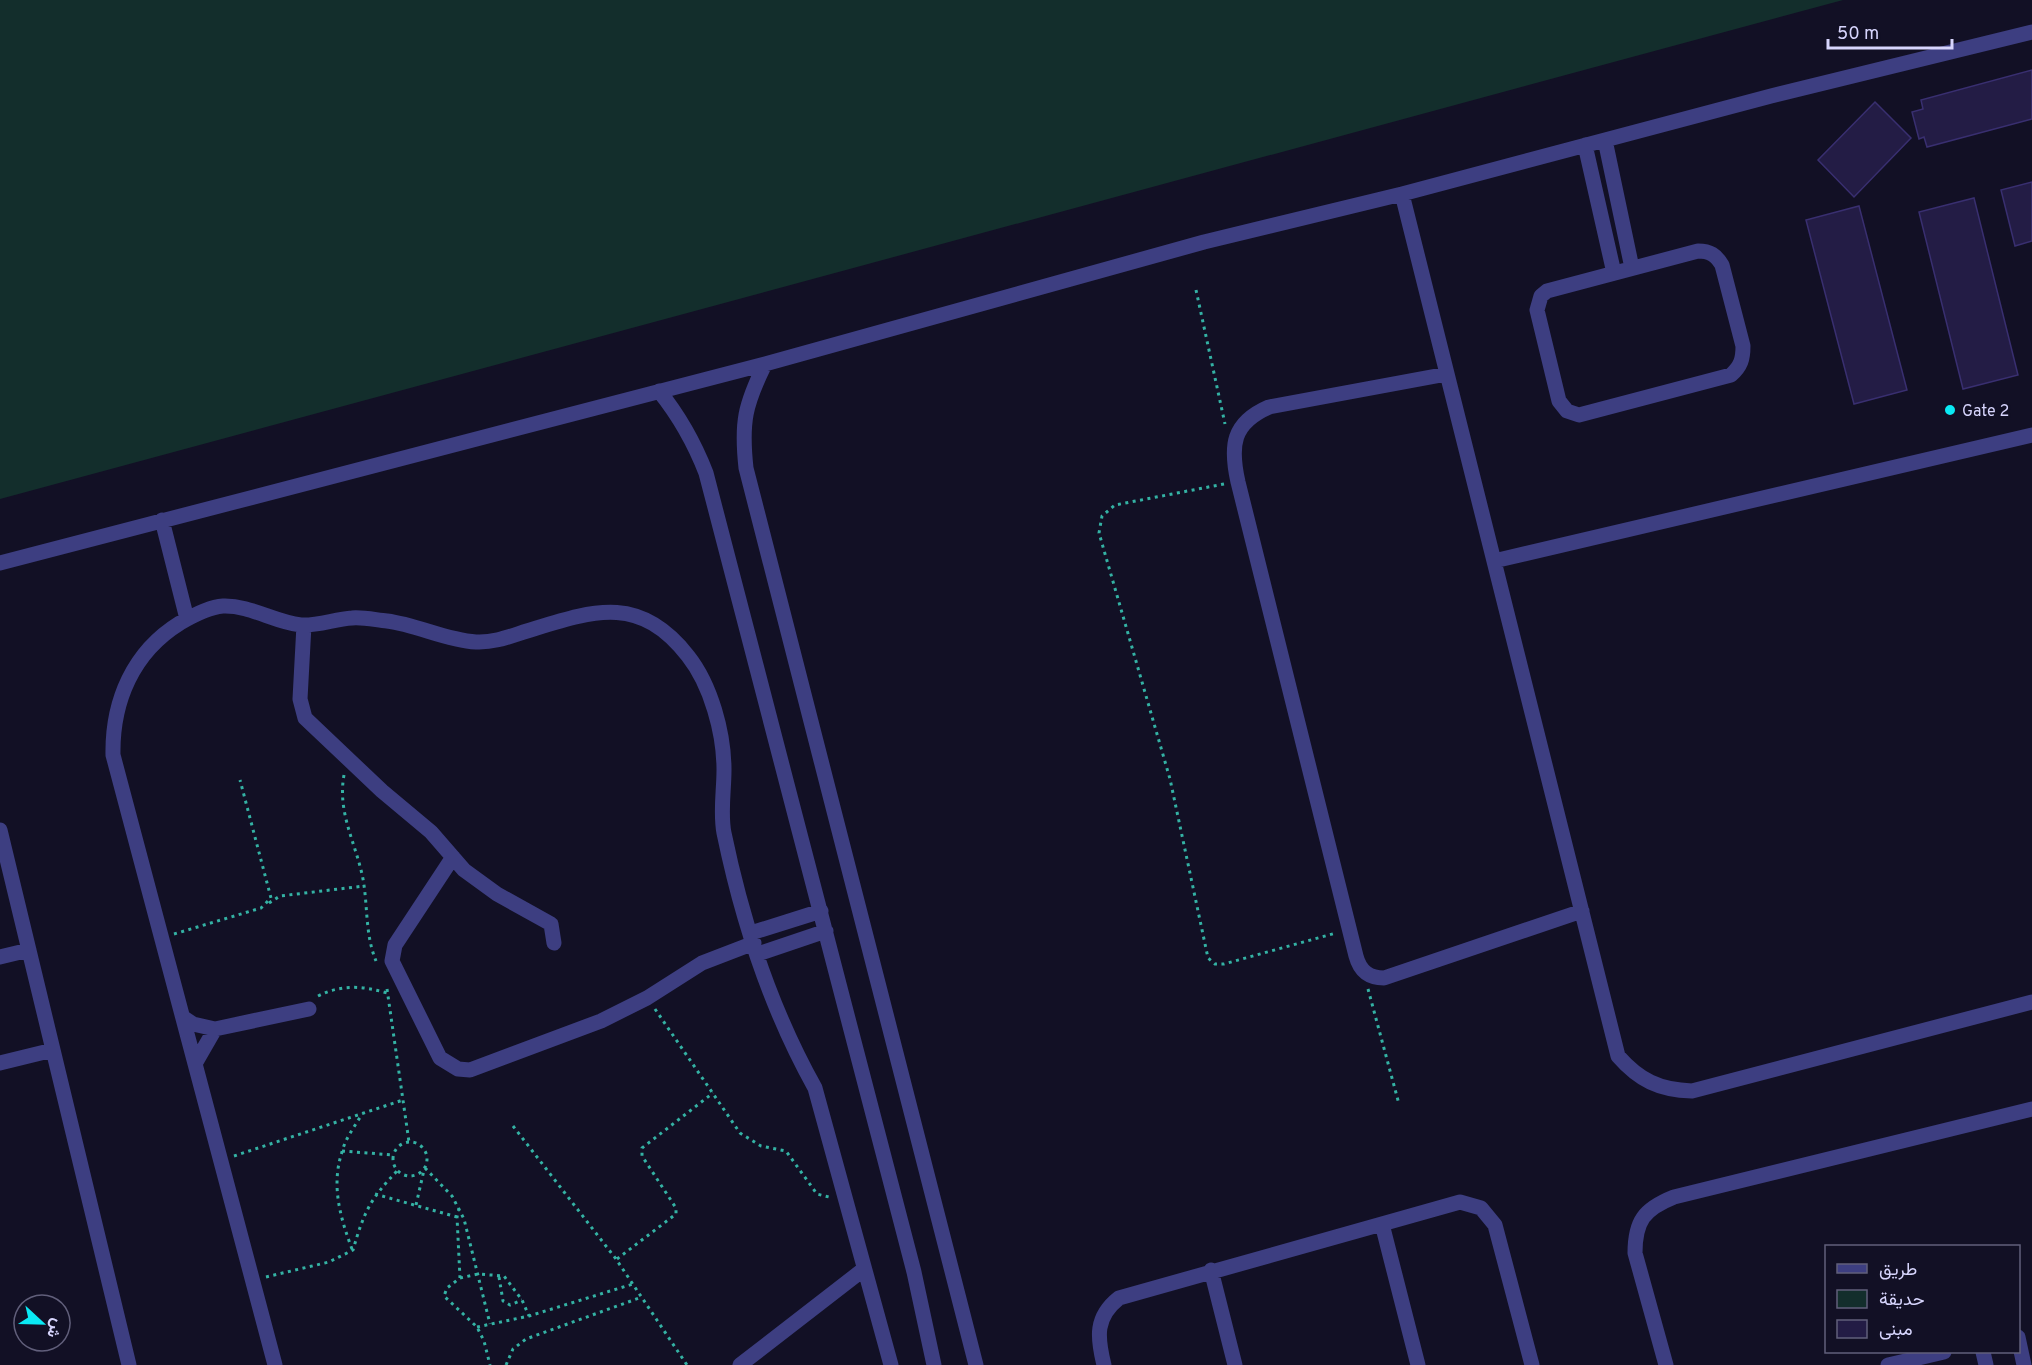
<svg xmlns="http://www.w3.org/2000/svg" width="2032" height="1365" viewBox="0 0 2032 1365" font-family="Overpass,Vazirmatn,sans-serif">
  <rect width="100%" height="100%" fill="#121025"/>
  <path fill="#132e2c" d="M 0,0 L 1843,0 L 0,499 Z"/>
  <path fill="#231c45" stroke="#392f70" stroke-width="1.5" d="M 2032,70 L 2032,119 L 1927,147 L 1924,137 L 1919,139 L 1912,112 L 1923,109 L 1921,100 Z
    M 1875,102 L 1911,138 L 1854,197 L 1818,160 Z
    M 2032,182 L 2032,241 L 2015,246 L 2001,190 Z
    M 1974,198 L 2018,375 L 1963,389 L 1919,212 Z
    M 1859,206 L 1907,390 L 1854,404 L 1806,220 Z"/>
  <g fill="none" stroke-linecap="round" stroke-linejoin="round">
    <path stroke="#34b2a4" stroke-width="3" stroke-dasharray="3 4.5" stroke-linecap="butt" d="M 1196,290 L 1225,424
      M 1224,484 L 1115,505 L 1102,516 L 1099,533 L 1170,779 L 1208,958 L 1215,964 L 1224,964 L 1336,933
      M 344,775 C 337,813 356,843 363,879 C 368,907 365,934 376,961
      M 269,903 L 280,896 L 364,886
      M 174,934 L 261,908 L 271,898 L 240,780
      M 387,989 L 409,1142
      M 1368,989 L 1399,1104
      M 318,996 C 342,984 363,986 387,993
      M 655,1009 L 740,1133 L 761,1146 L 786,1151 L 817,1194 L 829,1197
      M 513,1126 L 616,1259 L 687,1365
      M393 1159a17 17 0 1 1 34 0a17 17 0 1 1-34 0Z
      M 342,1151 L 393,1155
      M 234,1156 L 403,1100
      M 425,1168 L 452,1196 L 464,1219 L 490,1324
      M 375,1194 L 457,1217
      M 416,1205 L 424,1170
      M 459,1208 L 457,1217 L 460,1278 L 447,1288 L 444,1296 L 477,1327 L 484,1341 L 490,1365
      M 352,1249 C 340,1217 331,1185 342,1152 C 345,1139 355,1126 362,1114
      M 617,1259 L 676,1214 L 676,1208 L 642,1156 L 642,1148 L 713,1093
      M 266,1277 L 329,1262 L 353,1250 C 364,1212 370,1199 398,1170
      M 499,1277 L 503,1301 L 510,1305 L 522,1300
      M 460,1278 L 478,1274 L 504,1276 L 522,1300 L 529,1316
      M 477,1327 L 529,1316 L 633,1284
      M 506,1365 L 513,1349 L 526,1339 L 642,1297"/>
    <path stroke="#3d3e81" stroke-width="15" d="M 1605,140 L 1632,268
      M 1585,145 L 1614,273
      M 1402,194 L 1618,1056 C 1639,1080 1659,1090 1692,1091 L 2032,1002
      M 1698,251 C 1710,251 1716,255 1722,265 L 1743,346 C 1743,359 1741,366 1731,375 L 1579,415 L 1567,411 L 1559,401 L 1537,310 L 1541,296 L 1547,291 Z
      M 765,364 C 745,405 741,422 746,468 L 976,1365
      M 1447,374 L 1269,407 C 1232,423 1230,446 1238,482 L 1356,956 C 1360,971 1369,978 1384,978 L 1582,911
      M 659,391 C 680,417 694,442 706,473 L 914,1272 L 934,1365
      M 162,520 L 187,619
      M 1494,561 L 2032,435
      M 0,563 L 765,364 L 1204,242 L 1402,194 L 1771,96 L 2032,32
      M 304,625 L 300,699 L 305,718 L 382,791 L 431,832 L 464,870 L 497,894 L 551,924 L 554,943
      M 0,830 L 129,1365
      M 453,857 L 395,945 L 392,961 L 440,1058 L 458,1069 L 470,1070 L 601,1021 L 647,998 L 702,963 L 754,943
      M 751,933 L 821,911
      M 758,954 L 826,931
      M 0,957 L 29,950
      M 184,1018 L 193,1024 L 215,1029 L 309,1009
      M 196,1062 L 215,1029
      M 0,1063 L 53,1050
      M 1382,1224 L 1418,1365
      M 1211,1270 L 1235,1365
      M 2018,1337 L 2024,1365
      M 1983,1352 L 1986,1365
      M 275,1365 L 113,755 C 112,701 133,652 180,623 C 192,616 209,607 223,606 C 250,605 274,622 301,625 C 318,626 335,619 352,618 C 363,617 376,620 387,621 C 418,625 445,640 476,642 C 494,643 511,636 527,631 C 592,611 639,593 688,656 C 711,685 724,733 724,770 C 724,791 720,813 724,833 C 742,920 772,1011 815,1088 L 891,1365
      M 740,1365 L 864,1269
      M 1104,1365 C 1097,1337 1095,1317 1119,1298 L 1460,1202 L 1481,1208 L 1495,1225 L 1532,1365
      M 1666,1365 L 1635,1253 C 1635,1221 1644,1209 1674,1197 L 2032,1109
      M 1888,1365 L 1944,1352"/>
  </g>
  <circle fill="#0ae9f4" stroke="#121025" stroke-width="2" cx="1950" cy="410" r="6"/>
  <g text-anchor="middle" stroke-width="4.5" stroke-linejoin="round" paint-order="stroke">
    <g font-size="16" fill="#d7d5fd" stroke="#121025" text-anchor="start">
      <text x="1962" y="416">Gate 2</text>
    </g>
  </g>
  <rect x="1825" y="1245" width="195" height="108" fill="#121025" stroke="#615f7b" stroke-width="1.5"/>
  <rect x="1837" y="1264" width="30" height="9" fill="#3d3e81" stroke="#615f7b" stroke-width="1.5"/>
  <text x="1879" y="1275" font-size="18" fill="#d7d5fd">طريق</text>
  <rect x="1837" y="1290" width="30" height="18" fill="#132e2c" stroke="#615f7b" stroke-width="1.5"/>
  <text x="1879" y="1305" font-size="18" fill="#d7d5fd">حديقة</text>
  <rect x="1837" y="1320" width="30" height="18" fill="#231c45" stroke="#615f7b" stroke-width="1.5"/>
  <text x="1879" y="1335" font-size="18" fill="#d7d5fd">مبنى</text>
  <g transform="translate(42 1323) rotate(112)"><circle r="28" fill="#121025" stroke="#615f7b" stroke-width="1.5"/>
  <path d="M0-4.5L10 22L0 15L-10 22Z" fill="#0ae9f4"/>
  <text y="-9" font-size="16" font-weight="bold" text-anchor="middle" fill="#d7d5fd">ش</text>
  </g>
  <path d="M1828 39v9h124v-9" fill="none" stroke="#d7d5fd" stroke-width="3"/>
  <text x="1837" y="39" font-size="18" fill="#d7d5fd" stroke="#121025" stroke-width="4.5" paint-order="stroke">50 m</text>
</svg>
